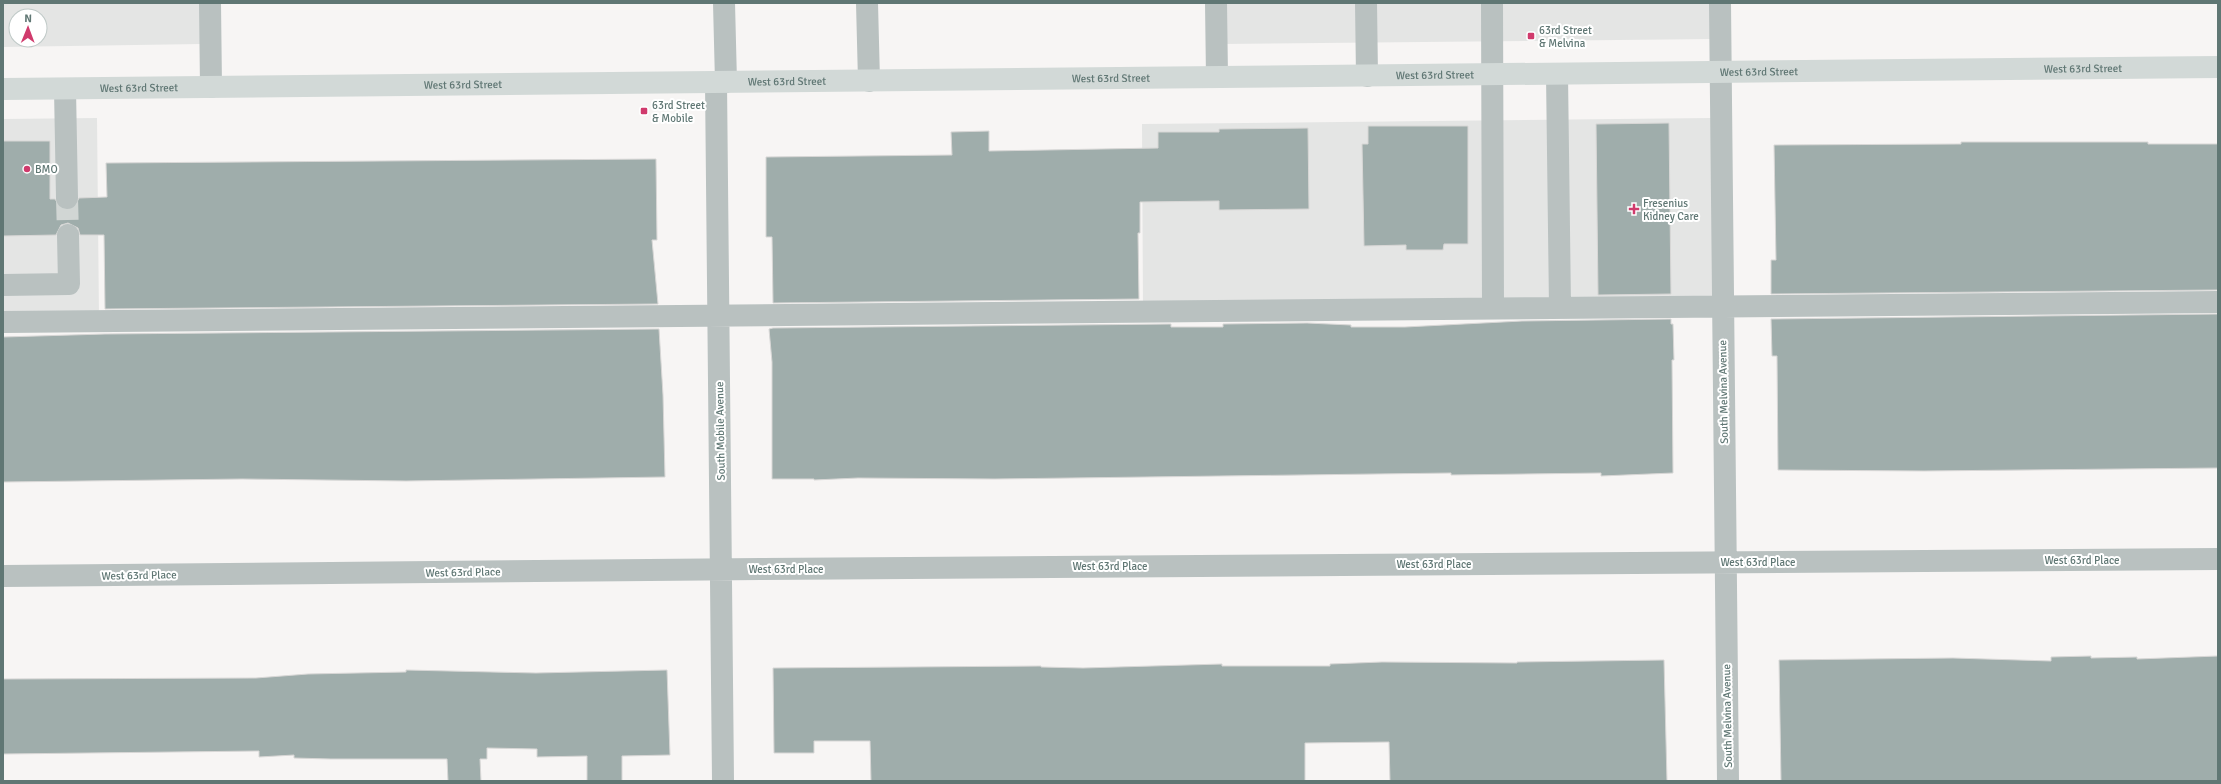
<svg xmlns="http://www.w3.org/2000/svg" width="2221" height="784" viewBox="0 0 2221 784" font-family="Signika,sans-serif">
  <rect width="100%" height="100%" fill="#f7f5f4"/>
  <path fill="#e4e5e4" fill-rule="evenodd" d="M 3,3 L 201,3 L 201,44 L 3,47 ZM 16,16 L 40,16 L 40,40 L 16,40 Z
    M 1222,3 L 1713,3 L 1713,39 L 1222,44 Z
    M 97,118 L 99,317 L 3,317 L 3,119 Z
    M 1711,118 L 1715,309 L 1143,310 L 1142,124 Z"/>
  <path fill="#9fadab" stroke="#d8d7d6" d="M 1669,123 L 1671,294 L 1598,295 L 1596,124 Z
    M 1368,126 L 1468,126 L 1468,244 L 1444,244 L 1443,250 L 1406,250 L 1406,245 L 1364,246 L 1362,144 L 1368,144 Z
    M 1308,128 L 1309,209 L 1219,210 L 1219,201 L 1140,202 L 1140,233 L 1138,233 L 1139,299 L 773,303 L 772,237 L 766,237 L 766,157 L 952,155 L 951,132 L 989,131 L 989,151 L 1046,150 L 1158,148 L 1158,132 L 1219,132 L 1219,129 Z
    M 3,141 L 50,141 L 50,199 L 55,199 L 61,209 L 67,210 L 74,208 L 79,198 L 107,197 L 106,163 L 656,159 L 657,240 L 652,240 L 658,304 L 105,309 L 104,235 L 80,235 L 78,228 L 68,223 L 61,225 L 56,235 L 3,236 Z
    M 1961,142 L 2148,142 L 2148,144 L 2218,144 L 2218,290 L 1771,294 L 1771,260 L 1776,260 L 1774,145 L 1961,144 Z
    M 2218,314 L 2218,468 L 1924,471 L 1778,470 L 1777,356 L 1772,356 L 1771,319 Z
    M 1671,319 L 1671,324 L 1673,324 L 1674,360 L 1672,360 L 1673,473 L 1601,476 L 1601,473 L 1451,475 L 1451,473 L 995,479 L 858,478 L 814,480 L 814,479 L 772,479 L 772,362 L 769,329 L 773,328 L 1171,324 L 1171,327 L 1223,327 L 1223,324 L 1307,323 L 1351,325 L 1351,327 L 1405,327 L 1522,321 Z
    M 659,329 L 663,395 L 665,477 L 406,481 L 242,479 L 3,482 L 3,337 L 105,334 Z
    M 2091,656 L 2091,658 L 2137,657 L 2137,659 L 2218,656 L 2218,781 L 1781,781 L 1779,660 L 1953,658 L 2051,661 L 2051,657 Z
    M 1664,660 L 1667,781 L 1390,781 L 1389,742 L 1305,743 L 1305,781 L 871,781 L 870,741 L 814,741 L 814,753 L 774,753 L 773,668 L 1041,666 L 1041,667 L 1083,668 L 1222,664 L 1222,666 L 1330,666 L 1330,664 L 1382,662 L 1517,663 L 1517,662 Z
    M 406,670 L 536,673 L 667,670 L 670,755 L 622,756 L 622,781 L 587,781 L 587,756 L 537,757 L 537,749 L 487,748 L 487,759 L 480,759 L 481,781 L 448,781 L 447,759 L 331,759 L 294,758 L 294,755 L 259,757 L 259,751 L 3,754 L 3,679 L 256,678 L 308,674 L 406,672 Z"/>
  <g fill="none" stroke-linecap="round" stroke-linejoin="round">
    <path stroke="#d1d6d4" stroke-width="22" stroke-dasharray="22 11" stroke-linecap="butt" d="M 67,198 L 68,235"/>
    <path stroke="#b9c1c0" stroke-width="22" d="M 210,3 L 211,87
      M 724,3 L 726,82
      M 867,3 L 869,81
      M 1216,3 L 1217,77
      M 1366,3 L 1367,76
      M 1492,3 L 1493,308
      M 1720,3 L 1728,781
      M 1557,74 L 1560,307
      M 716,82 L 723,781
      M 65,89 L 67,198
      M 3,285 L 69,284 L 68,235
      M 3,322 L 2218,302
      M 3,576 L 761,569 L 2218,559"/>
    <path stroke="#d2d9d7" stroke-width="22" id="s1" d="M 3,89 L 2218,67"/>
  </g>
  <g fill="#d03a6c" stroke="#fff" stroke-width="1.5">
    <rect x="1527" y="32" width="8" height="8" rx="2"/>
    <rect x="640" y="107" width="8" height="8" rx="2"/>
    <circle cx="27" cy="169" r="4"/>
    <path d="M1632 203h4v4h4v4h-4v4h-4v-4h-4v-4h4z"/>
  </g>
  <g text-anchor="middle" stroke-width="4" stroke-linejoin="round" paint-order="stroke">
    <g font-size="11" fill="#607774" stroke="#fff" text-anchor="start">
      <text x="1539" y="34">63rd Street<tspan x="1539" dy="13">&amp; Melvina</tspan></text>
      <text x="652" y="109">63rd Street<tspan x="652" dy="13">&amp; Mobile</tspan></text>
      <text x="35" y="173">BMO</text>
      <text x="1643" y="207">Fresenius<tspan x="1643" dy="13">Kidney Care</tspan></text>
    </g>
    <g font-size="11" fill="#607774" stroke="#fff">
      <text dy="4" stroke="none"><textPath href="#s1" startOffset="2080">West 63rd Street</textPath></text>
      <text dy="4" stroke="none"><textPath href="#s1" startOffset="1756">West 63rd Street</textPath></text>
      <text dy="4" stroke="none"><textPath href="#s1" startOffset="1432">West 63rd Street</textPath></text>
      <text dy="4" stroke="none"><textPath href="#s1" startOffset="1108">West 63rd Street</textPath></text>
      <text dy="4" stroke="none"><textPath href="#s1" startOffset="784">West 63rd Street</textPath></text>
      <text dy="4" stroke="none"><textPath href="#s1" startOffset="460">West 63rd Street</textPath></text>
      <text dy="4" stroke="none"><textPath href="#s1" startOffset="136">West 63rd Street</textPath></text>
      <text transform="translate(1723 392) rotate(-91)" y="4">South Melvina Avenue</text>
      <text transform="translate(720 431) rotate(-91)" y="4">South Mobile Avenue</text>
      <text x="2082" y="564">West 63rd Place</text>
      <text x="1758" y="566">West 63rd Place</text>
      <text x="1434" y="568">West 63rd Place</text>
      <text x="1110" y="570">West 63rd Place</text>
      <text x="786" y="573">West 63rd Place</text>
      <text transform="translate(463 572) rotate(-1)" y="4">West 63rd Place</text>
      <text transform="translate(139 575) rotate(-1)" y="4">West 63rd Place</text>
      <text transform="translate(1727 716) rotate(-91)" y="4">South Melvina Avenue</text>
    </g>
  </g>
  <rect width="2221" height="784" fill="none" stroke="#607774" stroke-width="8"/>
  <g transform="translate(28 28) rotate(1)"><circle r="19" fill="#ffffff" stroke="#bfc9c7"/>
  <path d="M0-3L7 15L0 10L-7 15Z" fill="#d03a6c"/>
  <text y="-6" font-size="11" font-weight="bold" text-anchor="middle" fill="#607774">N</text>
  </g>
</svg>
